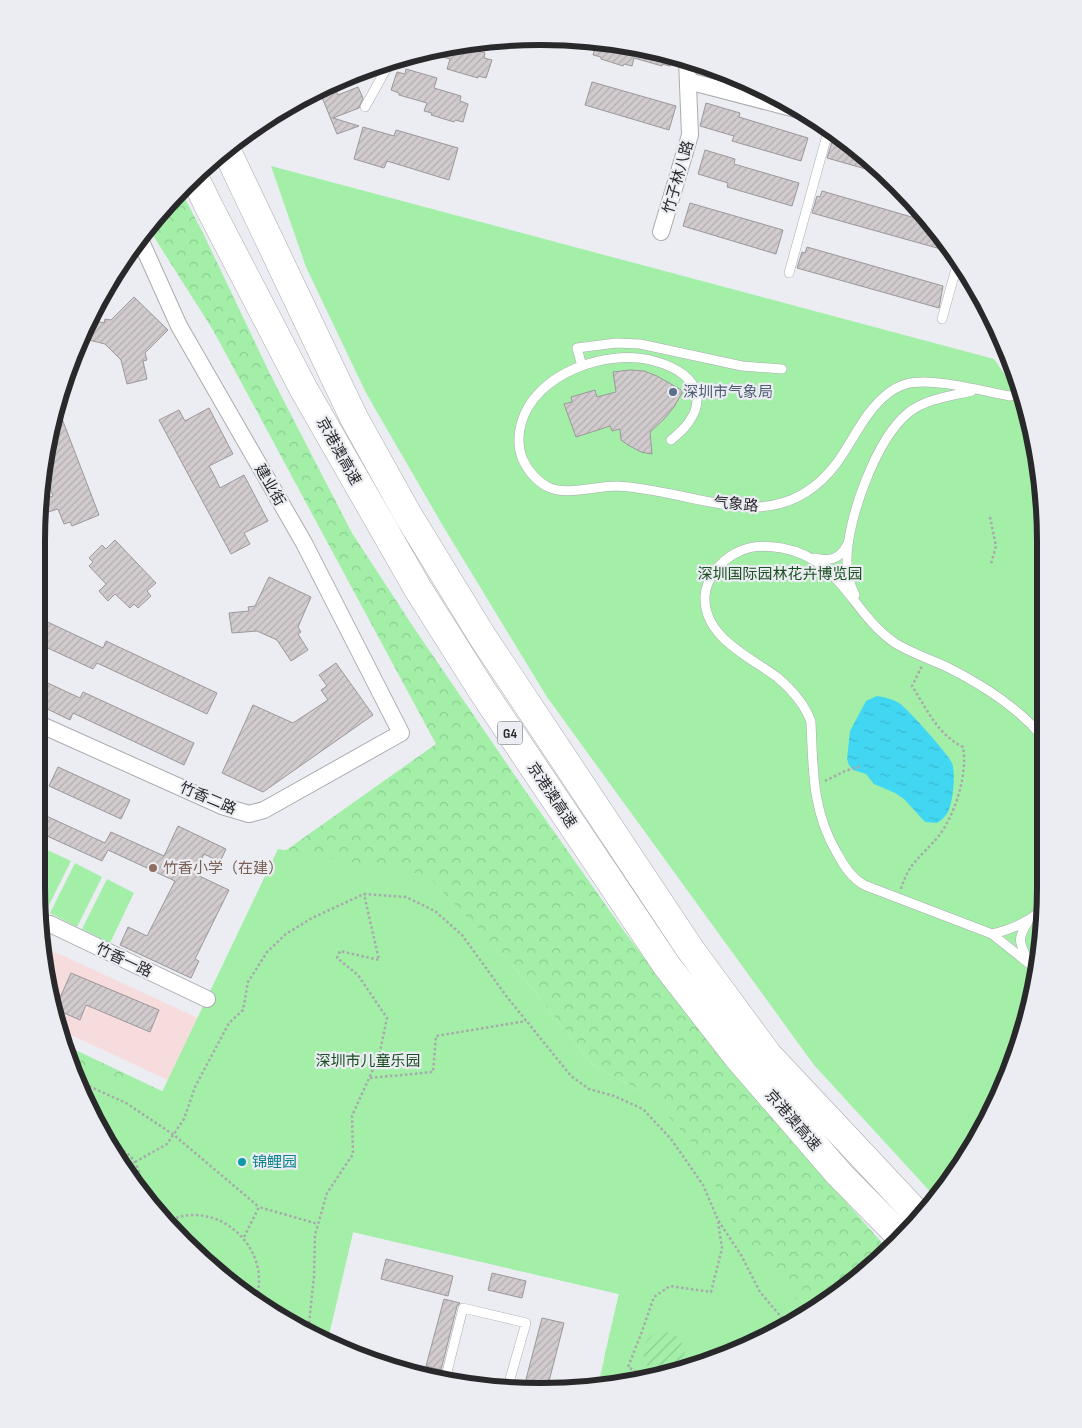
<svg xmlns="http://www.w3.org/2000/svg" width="1082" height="1428" viewBox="0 0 1082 1428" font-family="'Sofia Sans Condensed','Noto Sans SC',sans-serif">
  <defs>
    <pattern id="forest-crowns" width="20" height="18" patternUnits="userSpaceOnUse" patternTransform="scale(1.25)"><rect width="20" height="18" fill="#a3efa8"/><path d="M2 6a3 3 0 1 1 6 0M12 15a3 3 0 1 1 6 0" fill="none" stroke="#8ccd91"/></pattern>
    <pattern id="garden-furrows" width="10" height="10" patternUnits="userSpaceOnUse" patternTransform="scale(1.25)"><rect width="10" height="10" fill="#a3efa8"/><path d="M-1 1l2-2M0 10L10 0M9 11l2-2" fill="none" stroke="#8ccd91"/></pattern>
    <pattern id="water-ripples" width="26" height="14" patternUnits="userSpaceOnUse" patternTransform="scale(1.25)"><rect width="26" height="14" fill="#41d6f2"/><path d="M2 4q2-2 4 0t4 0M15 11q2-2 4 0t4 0" fill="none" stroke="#39b8d0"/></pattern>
    <pattern id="building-hatch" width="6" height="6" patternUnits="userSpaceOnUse" patternTransform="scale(1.25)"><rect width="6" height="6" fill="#d1cbce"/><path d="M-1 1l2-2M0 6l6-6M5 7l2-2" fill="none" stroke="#b3aeb1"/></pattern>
  </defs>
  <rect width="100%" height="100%" fill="#ebedf2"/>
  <path fill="#f7dcdd" d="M 44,947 L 198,1018 L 168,1080 L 58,1029 L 54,1018 Z"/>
  <path fill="url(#forest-crowns)" d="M 180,189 L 203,233 L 270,374 L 352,533 L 414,628 L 531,799 L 624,931 L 665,985 L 813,1164 L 889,1251 L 822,1307 L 703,1365 L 604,1358 L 619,1294 L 353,1232 L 327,1343 L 318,1340 L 296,1294 L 524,1035 L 650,1096 L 593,1065 L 518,971 L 427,876 L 285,851 L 436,744 L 213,330 L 147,226 Z
    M 65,1045 L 185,1102 L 94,1116 Z"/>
  <path fill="#a3efa8" d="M 271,166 L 994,359 L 1020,396 L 1041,475 L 1041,953 L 1007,1080 L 961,1167 L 936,1198 L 814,1065 L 547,697 L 443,526 L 366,393 L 306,267 Z
    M 43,848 L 71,861 L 46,911 L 39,908 L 36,887 L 36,862 Z
    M 278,849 L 427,875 L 518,971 L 593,1065 L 650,1096 L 697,1148 L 746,1249 L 810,1312 L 703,1365 L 598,1386 L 619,1294 L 353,1232 L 327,1343 L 317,1340 L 208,1266 L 141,1195 L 104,1140 L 73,1065 L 162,1092 Z
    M 75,863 L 102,877 L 77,927 L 50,913 Z
    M 107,879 L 134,893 L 110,943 L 82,929 Z"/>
  <path fill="url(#garden-furrows)" d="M643 1353a21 21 0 1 1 42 0a21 21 0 1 1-42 0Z"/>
  <path fill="url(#water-ripples)" d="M 877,696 C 885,697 892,699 899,703 C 908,709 948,754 952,763 C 956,773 953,807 946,815 C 944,818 940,821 937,823 L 925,822 L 904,799 L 895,793 L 874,784 L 866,774 L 853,770 L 849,765 L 847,759 L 850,731 L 866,701 Z"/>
  <path fill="url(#building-hatch)" stroke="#9c979a" d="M 597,42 L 639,46 L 673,56 L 670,66 L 662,64 L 662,66 L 634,58 L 632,66 L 624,64 L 623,66 L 601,59 L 601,57 L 593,55 Z
    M 458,44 L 485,53 L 484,58 L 492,60 L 486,78 L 478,76 L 478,78 L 447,69 L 450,59 L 424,52 L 442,46 Z
    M 406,69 L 437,78 L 434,88 L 461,96 L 460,101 L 468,104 L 463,122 L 455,120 L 454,122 L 431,115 L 432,113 L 424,111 L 427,103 L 399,95 L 399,93 L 391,90 L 397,72 L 405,74 Z
    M 592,82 L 676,106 L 669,130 L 585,105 Z
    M 333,83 L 338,95 L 358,87 L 363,98 L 359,108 L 333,118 L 359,126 L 337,134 L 319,90 Z
    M 706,103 L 740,113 L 739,117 L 808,138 L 801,161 L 732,141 L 734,136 L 700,126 Z
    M 363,127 L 394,136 L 396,130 L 458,148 L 449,180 L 387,161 L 384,168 L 354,159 Z
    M 837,134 L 887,175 L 827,158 L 832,142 L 835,143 Z
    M 705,150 L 735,159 L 734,164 L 799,183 L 792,206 L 727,187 L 728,183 L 698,174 Z
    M 822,191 L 929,222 L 955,253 L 812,213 L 817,196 L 820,197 Z
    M 690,203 L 783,230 L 776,254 L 683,226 Z
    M 807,247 L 943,286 L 939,308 L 797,268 L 802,252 L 805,253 Z
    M 134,297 L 168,330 L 145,353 L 147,360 L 143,361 L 147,379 L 127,384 L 121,360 L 105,344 L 81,338 L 88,319 L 104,323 L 105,319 L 111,320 Z
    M 630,370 L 644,371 L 657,376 L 683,391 L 674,407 L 664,419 L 650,432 L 652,454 L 641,452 L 628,445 L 621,440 L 620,429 L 612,431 L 610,426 L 576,437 L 564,404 L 572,402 L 571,397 L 595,390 L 597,397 L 616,392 L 613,372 Z
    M 56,403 L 99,515 L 72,526 L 70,522 L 64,524 L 58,509 L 48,512 L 43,499 L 53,496 L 43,471 L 54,410 Z
    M 209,408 L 233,454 L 209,466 L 215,477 L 220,488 L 244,475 L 268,521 L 244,533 L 250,544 L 231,554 L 159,420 L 179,410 L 185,421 Z
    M 115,540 L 156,583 L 147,591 L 151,596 L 138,608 L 134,604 L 130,608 L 115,594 L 108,601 L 99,591 L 106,584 L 89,566 L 93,562 L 89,558 L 102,545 L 106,549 Z
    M 269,577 L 311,597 L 298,627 L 301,632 L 298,634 L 308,650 L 291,661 L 277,640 L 257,631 L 232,633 L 229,613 L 249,611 L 248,607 L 255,606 Z
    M 37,617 L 103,648 L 106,641 L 217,693 L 207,714 L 97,663 L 93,669 L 37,643 Z
    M 336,663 L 373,715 L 263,792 L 222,773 L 253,705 L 293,723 L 328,700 L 321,690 L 327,686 L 319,675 Z
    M 37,678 L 80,698 L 83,692 L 194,743 L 184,765 L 73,713 L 70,720 L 37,704 Z
    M 58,767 L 130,800 L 121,819 L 49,786 Z
    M 42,814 L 105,843 L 111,832 L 164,856 L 178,826 L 226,849 L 220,862 L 204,854 L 195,874 L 229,890 L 195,959 L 199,961 L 191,978 L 120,945 L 128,927 L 147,936 L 175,881 L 108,850 L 102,861 L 36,831 Z
    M 71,973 L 159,1010 L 150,1032 L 86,1005 L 80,1020 L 55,1009 Z
    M 386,1259 L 453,1276 L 448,1296 L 381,1279 Z
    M 492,1273 L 526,1281 L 522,1298 L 488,1290 Z
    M 444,1299 L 460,1303 L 457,1306 L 441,1370 L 426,1366 Z
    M 542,1318 L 564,1323 L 547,1389 L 524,1387 Z"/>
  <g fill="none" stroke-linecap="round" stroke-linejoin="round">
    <defs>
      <path id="service" d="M 365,107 L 390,62
        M 789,273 L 829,128
        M 942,319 L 959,258
        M 582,366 L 577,348 L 616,343 L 640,344 L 742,366 L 782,369
        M 671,440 C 712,408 703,374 654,361 C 607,348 535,373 521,424 C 518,436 518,447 522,458 C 528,471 536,481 548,487 C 566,496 596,486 617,486 C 658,488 697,502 737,506 C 778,511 811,497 836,464 C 848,448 857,429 869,413 C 879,400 891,388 906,384 C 932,377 982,391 1010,396 L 1020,395
        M 815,558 C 830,562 840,559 847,545
        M 855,595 C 850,585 847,574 847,562 C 846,522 876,439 908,413 C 925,399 951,396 972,391
        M 992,934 C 1011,930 1026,923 1041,911
        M 1028,960 C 1019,943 1017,938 1028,922
        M 1037,970 L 992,934 L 864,885 C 851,877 844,866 837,853 C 812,811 813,769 811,722 C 805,704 791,689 777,677 C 750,657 703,637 705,596 C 706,579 720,562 734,554 C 750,545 764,545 782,548 C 842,559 851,613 895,643 C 911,653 930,659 947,667 C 981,684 1016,706 1041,735
        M 414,1373 L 460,1383
        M 445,1380 L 463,1308 L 526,1323 L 508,1386"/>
      <path id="minor" d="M 688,81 L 803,111
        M 661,232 L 690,135 L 687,60
        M 37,723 L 222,806 L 249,814 L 264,810 L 401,733 L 304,543 L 179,326 L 139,237
        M 41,923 L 50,924 L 207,999"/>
      <path id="motorway" d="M 226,149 L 354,418 L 408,515 L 482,636 L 690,949 L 768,1055 L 920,1217
        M 194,176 L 209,207 L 303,388 L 418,589 L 483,692 L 667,966 L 737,1056 L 839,1174 L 902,1238"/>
    </defs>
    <use href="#service" stroke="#aaabb1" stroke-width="10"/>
    <use href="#minor" stroke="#aaabb1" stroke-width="18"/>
    <use href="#motorway" stroke="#aaabb1" stroke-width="29"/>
    <path stroke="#a8a9ad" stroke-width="2.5" stroke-dasharray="2.5 2.5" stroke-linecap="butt" d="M 990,517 L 996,546 L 991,564
      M 825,781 L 845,771 L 861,766
      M 901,889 C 909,862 921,857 938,837 C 955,815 968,774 963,747 C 937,734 927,709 912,686 L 922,666
      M 370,1078 L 433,1072 L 436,1036 L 526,1021
      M 80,1082 L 126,1103 L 174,1135 L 259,1207
      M 109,1147 C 131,1147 145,1171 138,1190
      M 135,1162 L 167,1144 L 184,1119 L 195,1087 L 229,1023 L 243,1010 L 248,982 L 267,952 L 286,934 L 312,918 L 364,894 L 406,897 L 435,911 L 462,935 L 507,997 L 571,1076 L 589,1089 L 614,1096 L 643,1109 L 671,1139 L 703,1185 L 718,1220 L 741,1255 L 760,1292 L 787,1324
      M 167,1222 C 215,1196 273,1247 256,1299
      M 244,1237 L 259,1207 L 318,1224
      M 308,1333 L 314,1276 L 315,1235 L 327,1193 L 353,1154 L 352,1116 L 379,1056 L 387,1018 L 358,975 L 337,958 L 340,951 L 379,960 L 364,894
      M 645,1377 L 628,1367 L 641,1334 L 654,1297 L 670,1286 L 711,1292 L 722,1248 L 718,1222"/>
    <use href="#service" stroke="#fff" stroke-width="9"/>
    <use href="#minor" stroke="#fff" stroke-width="16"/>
    <use href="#motorway" stroke="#fff" stroke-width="28"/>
  </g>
  <circle fill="#5c6f8a" stroke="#ebedf2" stroke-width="2" cx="673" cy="392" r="5"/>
  <circle fill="#8d6e63" stroke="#ebedf2" stroke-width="2" cx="153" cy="868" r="5"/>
  <circle fill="#0f9aa8" stroke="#ebedf2" stroke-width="2" cx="242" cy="1162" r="5"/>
  <g text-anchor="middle" stroke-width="4.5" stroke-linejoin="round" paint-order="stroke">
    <rect fill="#ebedf2" stroke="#636467" stroke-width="1" x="497.5" y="721.5" width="25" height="23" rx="4"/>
    <g font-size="14" font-weight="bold" fill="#29292b">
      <text x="510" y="738">G4</text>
    </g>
    <g font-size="15" fill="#29292b" stroke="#ebedf2">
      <text transform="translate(678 177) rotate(-74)" y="5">竹子林八路</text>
      <text transform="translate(339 451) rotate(61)" y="5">京港澳高速</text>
      <text transform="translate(270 485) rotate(60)" y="5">建业街</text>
      <text transform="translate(736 504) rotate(5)" y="5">气象路</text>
      <text transform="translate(552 795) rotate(56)" y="5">京港澳高速</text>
      <text transform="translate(208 798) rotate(23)" y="5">竹香二路</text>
      <text transform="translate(124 960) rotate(25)" y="5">竹香一路</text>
      <text transform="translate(793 1120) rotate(49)" y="5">京港澳高速</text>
    </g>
    <g font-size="15" fill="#4e5e75" stroke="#ebedf2" text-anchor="start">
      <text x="683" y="397">深圳市气象局</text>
    </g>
    <g font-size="15" fill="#1a4f21" stroke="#ebedf2">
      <text x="780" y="579">深圳国际园林花卉博览园</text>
      <text x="368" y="1066">深圳市儿童乐园</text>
    </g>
    <g font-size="15" fill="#785e54" stroke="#ebedf2" text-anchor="start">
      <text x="163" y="873">竹香小学（在建）</text>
    </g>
    <g font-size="15" fill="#0d838f" stroke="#ebedf2" text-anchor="start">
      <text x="252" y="1167">锦鲤园</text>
    </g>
  </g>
  <path d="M0 0H1082V1428H0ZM541 45H541A496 496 0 0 1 1037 541V887A496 496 0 0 1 541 1383H541A496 496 0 0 1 45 887V541A496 496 0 0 1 541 45Z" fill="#ebedf2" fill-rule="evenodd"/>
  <path fill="none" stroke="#29292b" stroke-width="6" d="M541 45H541A496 496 0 0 1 1037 541V887A496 496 0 0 1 541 1383H541A496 496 0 0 1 45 887V541A496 496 0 0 1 541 45Z"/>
</svg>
